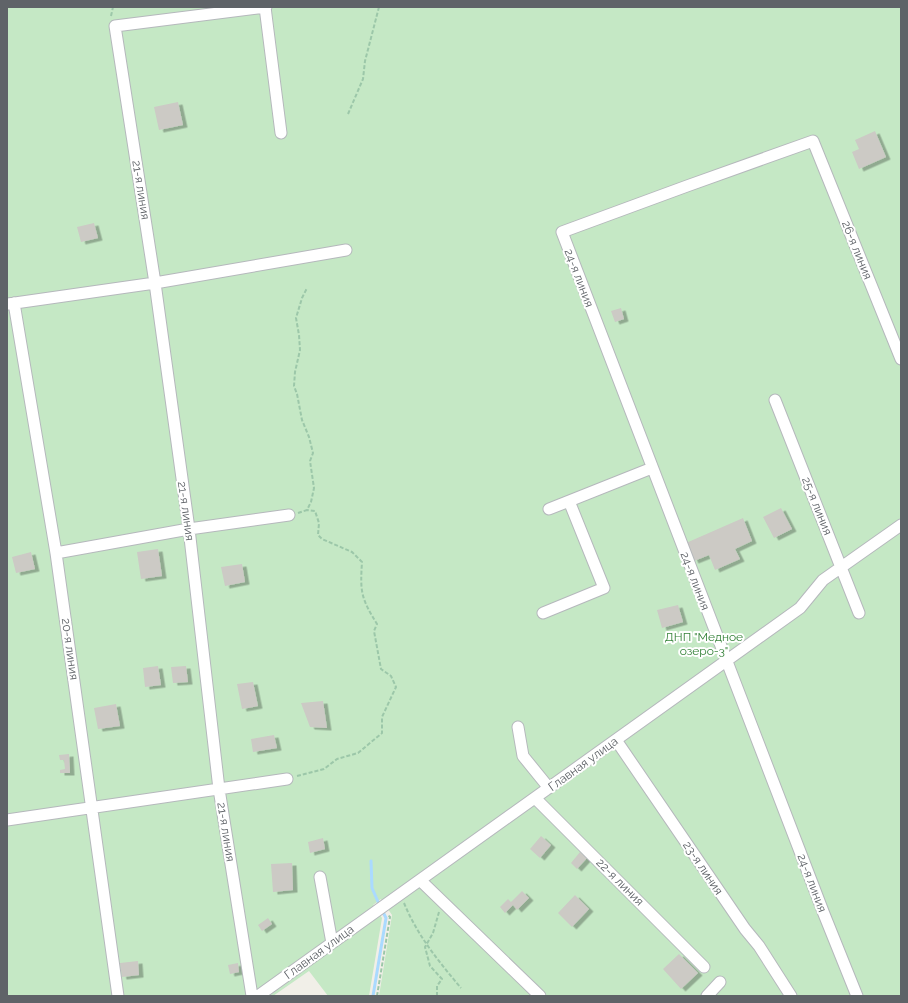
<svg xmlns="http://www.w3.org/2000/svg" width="908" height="1003" viewBox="0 0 908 1003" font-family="Raleway,sans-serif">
  <defs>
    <filter id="shadow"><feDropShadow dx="4.5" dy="2.5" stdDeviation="0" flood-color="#0004"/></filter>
  </defs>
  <rect width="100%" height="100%" fill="#f1efe8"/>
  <path fill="#c5e8c5" d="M 7,7 L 901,7 L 901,996 L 379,996 L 392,915 L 381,899 L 373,905 L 382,918 L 369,996 L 328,996 L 309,971 L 273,996 L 7,996 Z"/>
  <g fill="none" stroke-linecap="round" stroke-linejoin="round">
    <path stroke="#aadaff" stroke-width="3" d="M 371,861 L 372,888 L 379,904
      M 373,996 L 386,918 L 383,912"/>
  </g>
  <path fill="#cccac5" filter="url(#shadow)" d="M 178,102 L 183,125 L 159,130 L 154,107 Z
    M 875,131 L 886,157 L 859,169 L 852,152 L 859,149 L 855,140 Z
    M 94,223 L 98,238 L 81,242 L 77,227 Z
    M 621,308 L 624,319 L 615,322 L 611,311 Z
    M 781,508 L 792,529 L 774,538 L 763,517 Z
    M 743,518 L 752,541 L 735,549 L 740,559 L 715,570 L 709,555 L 694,561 L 686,543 Z
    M 158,549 L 162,576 L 141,579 L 137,552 Z
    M 31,552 L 35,569 L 16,573 L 12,557 Z
    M 242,564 L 245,582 L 225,586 L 221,567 Z
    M 678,605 L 683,622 L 662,628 L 657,610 Z
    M 158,666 L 161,685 L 145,687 L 143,668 Z
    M 186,666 L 188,682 L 173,683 L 171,667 Z
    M 253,682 L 258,706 L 242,709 L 237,684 Z
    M 323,701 L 327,728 L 310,727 L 301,703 Z
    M 116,704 L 120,726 L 98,729 L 94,708 Z
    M 274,735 L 277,748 L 253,752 L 251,739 Z
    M 69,754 L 70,773 L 60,773 L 60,770 L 65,769 L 64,760 L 60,760 L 59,755 Z
    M 541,836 L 551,845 L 540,858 L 530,849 Z
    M 323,838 L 325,849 L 310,853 L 308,842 Z
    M 580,852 L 587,858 L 577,869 L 571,863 Z
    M 292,863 L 293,890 L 273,892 L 271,864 Z
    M 522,891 L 529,898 L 517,910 L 513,905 L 505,913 L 500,907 L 508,899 L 511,902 Z
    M 575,895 L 589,909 L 572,927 L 558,913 Z
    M 268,918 L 272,924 L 262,931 L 258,925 Z
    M 679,954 L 698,973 L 681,989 L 663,969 Z
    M 138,961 L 139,975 L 122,977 L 120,963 Z
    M 238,963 L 239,972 L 230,974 L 228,965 Z"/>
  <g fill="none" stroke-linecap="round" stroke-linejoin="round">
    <defs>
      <path id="street" d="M 265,7 L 281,133
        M 14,303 L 56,553 L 118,996
        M 8,304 L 155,283 L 346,250
        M 775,400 L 859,613
        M 549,509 L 652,468
        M 56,553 L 189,529 L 289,515
        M 543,613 L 604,588 L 569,501
        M 518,727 L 523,756 L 549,788
        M 616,740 L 745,929 L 759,946 L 791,996
        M 535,798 L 704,967
        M 7,820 L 287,779
        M 320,877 L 332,943
        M 420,880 L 540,996
        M 252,996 L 219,789 L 189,529 L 155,283 L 115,26 L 266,7
        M 258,996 L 800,608 L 823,580 L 901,525
        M 707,996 L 720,982
        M 857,996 L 824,914 L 562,232 L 687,186 L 813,141 L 901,359"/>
    </defs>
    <use href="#street" stroke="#b5b8bc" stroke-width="13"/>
    <path stroke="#9cc7a9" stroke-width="2" stroke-dasharray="4 2" stroke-linecap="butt" d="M 111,16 L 113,7
      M 348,114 L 363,79 L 365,61 L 379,7
      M 298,513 L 307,510 L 311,502 L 314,488 L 310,461 L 313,453 L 309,437 L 302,420 L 297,394 L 294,386 L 295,372 L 300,350 L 299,335 L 296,318 L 302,298 L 307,288
      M 297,776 L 324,769 L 337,759 L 358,753 L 382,733 L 382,717 L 396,687 L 391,676 L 381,669 L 374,631 L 377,624 C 361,598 360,592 362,562 L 352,552 L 322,539 L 318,535 L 319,523 L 315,511 L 307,510
      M 404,903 C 417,935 439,962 461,988
      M 377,996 L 390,917 L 388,915
      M 437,996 L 437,986 L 442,979 L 430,966 L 425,947 L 433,933 L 439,912"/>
    <use href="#street" stroke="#fff" stroke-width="11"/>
  </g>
  <g text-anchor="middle" stroke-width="4" stroke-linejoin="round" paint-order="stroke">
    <g font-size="12" fill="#5f6368" stroke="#fff">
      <text transform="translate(141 190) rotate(81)" y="4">21-я линия</text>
      <text transform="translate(857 250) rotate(68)" y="4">26-я линия</text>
      <text transform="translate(579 278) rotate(69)" y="4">24-я линия</text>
      <text transform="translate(817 506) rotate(68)" y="4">25-я линия</text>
      <text transform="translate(186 511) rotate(82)" y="4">21-я линия</text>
      <text transform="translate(695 581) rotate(69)" y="4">24-я линия</text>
      <text transform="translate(70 649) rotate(82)" y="4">20-я линия</text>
      <text transform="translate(583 764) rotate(-36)" y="4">Главная улица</text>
      <text transform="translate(226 832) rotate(81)" y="4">21-я линия</text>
      <text transform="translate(703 868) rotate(56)" y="4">23-я линия</text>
      <text transform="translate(620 882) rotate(45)" y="4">22-я линия</text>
      <text transform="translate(812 883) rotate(69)" y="4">24-я линия</text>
      <text transform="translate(319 952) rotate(-36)" y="4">Главная улица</text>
    </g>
    <g font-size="12" fill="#348238" stroke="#fff">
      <text x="704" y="641">ДНП "Медное<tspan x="704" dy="14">озеро-3"</tspan></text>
    </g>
  </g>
  <rect width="908" height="1003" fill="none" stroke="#5f6368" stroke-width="16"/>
</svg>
